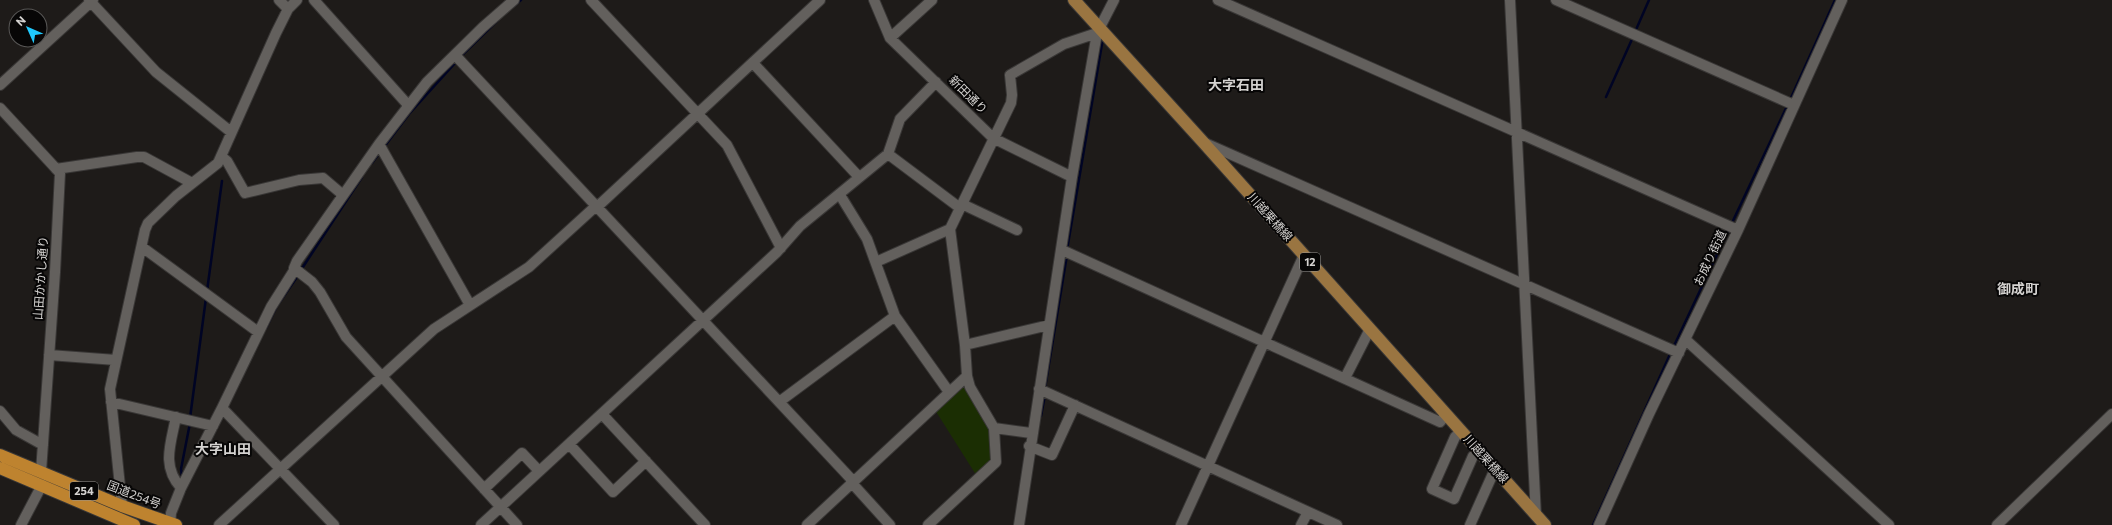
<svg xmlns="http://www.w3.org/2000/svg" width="2112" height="525" viewBox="0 0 2112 525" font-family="Commissioner,'Noto Sans JP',sans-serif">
  <rect width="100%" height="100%" fill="#1e1b19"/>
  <path fill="#1b2e03" d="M 964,383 L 991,429 L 995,462 L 978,478 L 935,410 Z"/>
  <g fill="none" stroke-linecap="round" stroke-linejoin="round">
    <path stroke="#000424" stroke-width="2.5" d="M 515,5 L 521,0
      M 1635,32 L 1649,0
      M 460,57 L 498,20
      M 1606,97 L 1633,37
      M 1790,100 L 1835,0
      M 384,147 L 409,114 L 457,61
      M 372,163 L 380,152
      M 1731,225 L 1788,104
      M 1067,250 L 1103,38
      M 301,270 L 362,177
      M 207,291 L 222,181
      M 266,328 L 277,306 L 299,274
      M 1673,348 L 1729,229
      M 1045,388 L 1067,255
      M 1041,416 L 1045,395
      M 190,418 L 206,298
      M 182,477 L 181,469 L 190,423
      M 1593,525 L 1671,352"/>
    <defs>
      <path id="minor" d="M 89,0 L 156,72 L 231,132
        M 279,0 L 288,9
        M 314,0 L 408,105
        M 514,0 L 483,27 L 427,82 L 379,144 L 297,261 L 294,268 L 312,282 L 320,292 L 346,337 L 517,525
        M 591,0 L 727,145 L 781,248
        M 874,0 L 890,38 L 993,138 L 1072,177
        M 1218,0 L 1738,230
        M 1510,0 L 1536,516
        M 1556,0 L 1794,105
        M 890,38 L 932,0
        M 455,55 L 853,481
        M 753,63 L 859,177
        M 0,85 L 93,0
        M 0,108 L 60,173 L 55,272 L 41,472
        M 1205,143 L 1679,353
        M 379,144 L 470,305
        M 888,154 L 960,208
        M 221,156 L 227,161 L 245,193 L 299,180 L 323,178 L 343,195
        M 56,169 L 137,157 L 144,157 L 192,183
        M 840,195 L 867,239 L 895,316 L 949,392
        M 962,204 L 1017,230
        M 597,207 L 820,0
        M 142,247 L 258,332
        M 1062,250 L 1440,422 L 1446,415
        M 876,262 L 950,229
        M 1686,340 L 1889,525
        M 965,345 L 1049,325
        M 49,355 L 116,360
        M 1345,378 L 1370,329
        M 1039,389 L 1337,525
        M 111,402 L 213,426
        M 779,402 L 895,316
        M 222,408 L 334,525
        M 0,411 L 16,430 L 43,445
        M 602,414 L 705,525
        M 176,417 C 171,443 161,466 181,488
        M 994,428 L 1031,433
        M 1461,431 L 1455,437 L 1432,489 L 1454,499 L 1473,456 L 1479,451
        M 569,444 L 613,492 L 646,461
        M 1029,446 L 1052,455 L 1075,405
        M 851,482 L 890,525
        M 484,489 L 522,453 L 539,471
        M 122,506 L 110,389 L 145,230 L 148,223 L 176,196 L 218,163 L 276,33 L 288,9 L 297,0
        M 21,525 L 42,485
        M 170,525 L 171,513 L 181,488 L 222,408 L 271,307 L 295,269
        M 219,525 L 434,329 L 529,267 L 596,206
        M 481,525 L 777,252 L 800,226 L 888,154 L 900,119 L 936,82
        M 807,525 L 967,376
        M 928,525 L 996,462 L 994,428 L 970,387 L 967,376 L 965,345 L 950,229 L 1011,103 L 1012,95 L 1010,75 L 1064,44 L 1097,33
        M 1019,525 L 1072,177 L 1097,33 L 1114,0
        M 1181,525 L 1304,255
        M 1301,525 L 1308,512
        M 1470,525 L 1495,469
        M 1599,525 L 1649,414 L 1738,230 L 1842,0
        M 1997,525 L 2112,414"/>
      <path id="major" d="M 1074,0 L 1203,142 L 1545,525"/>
      <path id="highway" d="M 0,455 L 122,506 L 176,525
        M 0,468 L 134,525"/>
    </defs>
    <use href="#minor" stroke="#393736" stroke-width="12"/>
    <use href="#major" stroke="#393736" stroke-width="14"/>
    <use href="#highway" stroke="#393736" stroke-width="14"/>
    <use href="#minor" stroke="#63605d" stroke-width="10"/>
    <use href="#major" stroke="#9a7541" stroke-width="12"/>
    <use href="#highway" stroke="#be832f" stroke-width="12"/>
  </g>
  <g text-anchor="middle" stroke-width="4" stroke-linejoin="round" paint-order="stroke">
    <g fill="#070606" stroke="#969593" stroke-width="1">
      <rect x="1300" y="253" width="20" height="18" rx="3"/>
      <rect x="70" y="482" width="28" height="18" rx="3"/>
    </g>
    <g font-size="11" font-weight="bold" fill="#d4d2d0">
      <text x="1310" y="266">12</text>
      <text x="84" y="495">254</text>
    </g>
    <g font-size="12" fill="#d4d2d0" stroke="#070606">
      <text transform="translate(968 95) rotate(45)" y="4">新田通り</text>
      <text transform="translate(1270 217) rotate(48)" y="4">川越栗橋線</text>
      <text transform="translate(1710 258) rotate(-65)" y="4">お成り街道</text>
      <text transform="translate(41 278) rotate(-86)" y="4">山田かかし通り</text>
      <text transform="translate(1486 459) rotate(48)" y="4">川越栗橋線</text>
      <text transform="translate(134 495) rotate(21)" y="4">国道254号</text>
    </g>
    <g font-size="14" font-weight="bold" fill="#d4d2d0" stroke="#070606">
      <text x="1236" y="90">大字石田</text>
      <text x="2018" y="294">御成町</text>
      <text x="223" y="454">大字山田</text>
    </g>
  </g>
  <g transform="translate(28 28) rotate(315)"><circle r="19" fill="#070606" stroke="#595857"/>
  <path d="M0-3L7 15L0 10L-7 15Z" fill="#20c9fd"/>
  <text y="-6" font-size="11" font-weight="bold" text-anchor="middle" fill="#d4d2d0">N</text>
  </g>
</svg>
